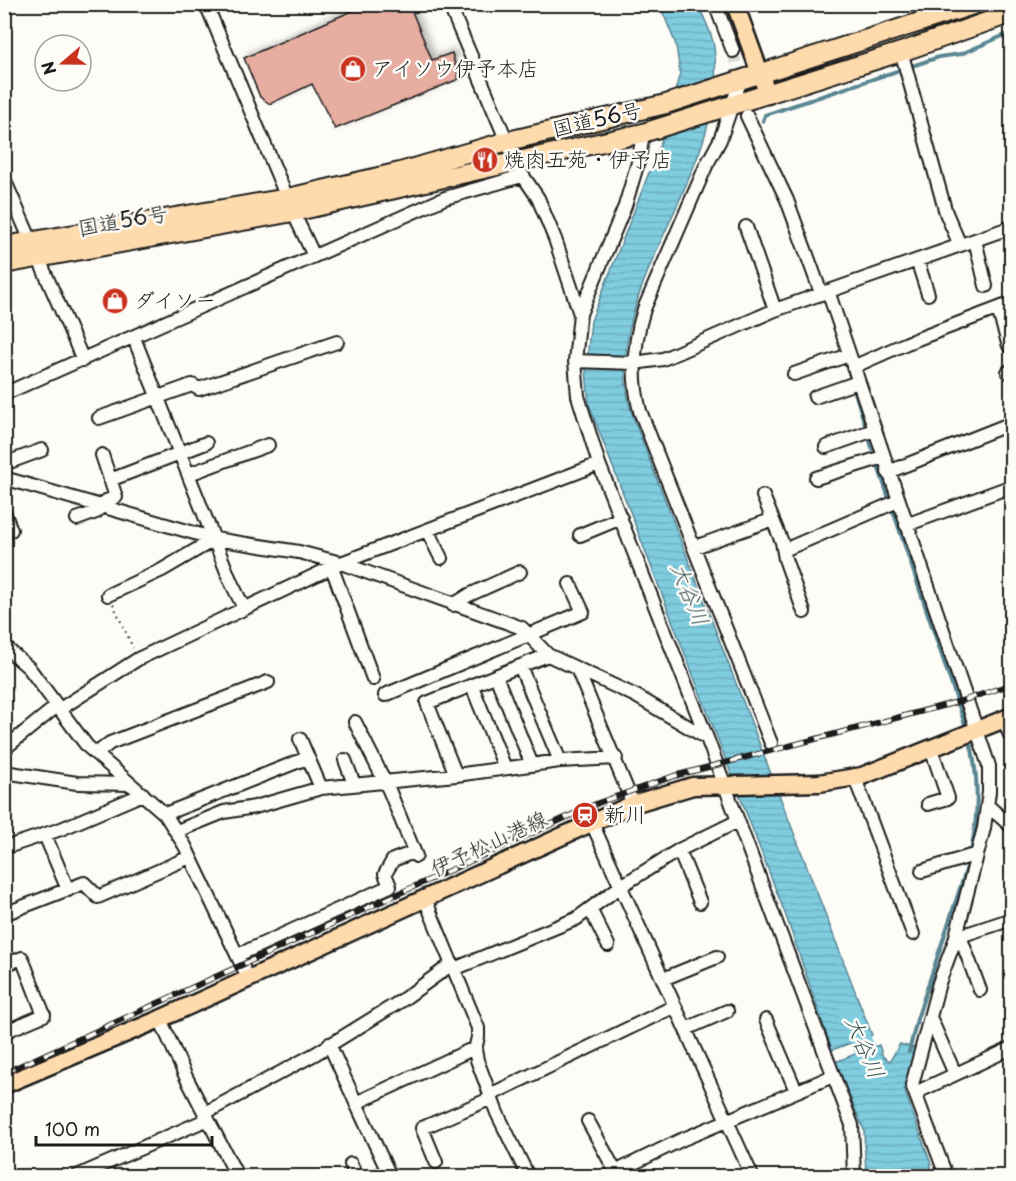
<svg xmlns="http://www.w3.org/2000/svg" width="1016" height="1181" viewBox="0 0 1016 1181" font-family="'Playpen Sans','Klee One',sans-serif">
  <defs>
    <pattern id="water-rules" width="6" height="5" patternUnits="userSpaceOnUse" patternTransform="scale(1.5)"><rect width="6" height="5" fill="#80cde0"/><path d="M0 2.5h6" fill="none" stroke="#6eafc0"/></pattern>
    <filter id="shadow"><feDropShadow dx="3.5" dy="-3.5" stdDeviation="3" flood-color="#0004"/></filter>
  </defs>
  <rect width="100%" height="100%" fill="#fdfcf7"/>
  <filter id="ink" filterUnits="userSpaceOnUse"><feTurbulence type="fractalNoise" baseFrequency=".0167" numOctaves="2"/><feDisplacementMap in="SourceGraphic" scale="12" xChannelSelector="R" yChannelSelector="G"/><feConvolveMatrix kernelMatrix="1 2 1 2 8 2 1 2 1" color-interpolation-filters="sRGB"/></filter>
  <g filter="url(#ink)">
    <path fill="url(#water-rules)" stroke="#588692" stroke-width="1.5" d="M 660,5 L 698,5 C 704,18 712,33 714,47 C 732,176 591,291 633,417 L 872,1035 L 832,1050 L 786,916 L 589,405 L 586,370 L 591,321 L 661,142 L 680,73 L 676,45 Z
      M 900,1044 L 914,1048 L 915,1054 L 904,1089 L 931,1164 L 932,1176 L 866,1176 L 864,1130 L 835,1062 L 855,1054 L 859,1055 L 859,1053 L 879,1045 L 883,1057 L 890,1061 Z"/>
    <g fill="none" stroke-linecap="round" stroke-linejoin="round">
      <path stroke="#588692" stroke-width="4" d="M 763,121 L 765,115 L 939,57 L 961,54 L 1012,32
        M 849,373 L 875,457 L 967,730
        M 969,737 C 979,774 979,809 972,846
        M 909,1052 L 917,1019 L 967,867"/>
      <path stroke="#80cde0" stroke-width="21" d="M 849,1013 L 876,1075"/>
    </g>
    <path fill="#e6ada0" stroke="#1c1c1c" stroke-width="1.5" filter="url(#shadow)" d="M 368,4 L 409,4 L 432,60 L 452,53 L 459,79 L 335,129 L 312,84 L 270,104 L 260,97 L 244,58 Z
      M 594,809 L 595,812 L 575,821 L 574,818 Z"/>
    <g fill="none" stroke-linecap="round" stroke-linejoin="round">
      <path stroke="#dbdad6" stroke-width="12" stroke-dasharray="12 6" stroke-linecap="butt" d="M 733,51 L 741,88"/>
      <defs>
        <path id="minor" d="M 206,4 L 293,212 L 314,256
          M 449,4 L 519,170 L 538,198 L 555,239 L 580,314
          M 715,4 L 733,51
          M 901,51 L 946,213 L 960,245
          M 741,79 L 720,140 L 706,166 L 644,309 C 633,344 631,376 640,411 L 771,743
          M 747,116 L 787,200 L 821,293
          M 643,133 L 639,159 L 625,206 L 580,314 L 575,361 L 578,396 L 599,464 L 707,738 L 852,1125 L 854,1176
          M 4,179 L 83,360
          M 746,227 L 775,310
          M 975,240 L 986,286
          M 917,260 L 928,294
          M 828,291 L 989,766 L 989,792 L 984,828 L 955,940 L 939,983 L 912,1085 L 944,1170 L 944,1176
          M 998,309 L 1009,346
          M 134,338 L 231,582 L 244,608
          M 575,361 L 634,363 L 663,359 L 775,310 L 1012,227
          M 853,367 L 907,343 L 1012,303
          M 1008,372 L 1012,370
          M 794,374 L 849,355
          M 4,394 L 445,198 L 522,176
          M 815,397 L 858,382
          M 99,418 L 192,385 L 199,389 L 337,342
          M 826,447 L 874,430
          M 4,464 L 42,450
          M 888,472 L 1012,423
          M 189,474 L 268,445
          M 4,478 L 215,539 L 299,552 L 341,563 L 522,628 L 548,655 L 636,696 L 707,738
          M 816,478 L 883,457
          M 110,480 L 206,443
          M 763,496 L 782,542 L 785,559 L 804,612
          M 4,512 L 11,530
          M 77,519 L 96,512 L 106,501 L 116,497 L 102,455
          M 906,525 L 1012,486
          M 427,530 L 441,558
          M 580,535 L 621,518
          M 695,547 L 771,520
          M 784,550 L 898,501
          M 332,568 L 373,679
          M 108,595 L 162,570 L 215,539
          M 453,605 L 469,595 L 520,572
          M 4,646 L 29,668 L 87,746 L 165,814 L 185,846 L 248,978
          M 520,666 L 560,761
          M 578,671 L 633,804
          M 496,676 L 532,765
          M 472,686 L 505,768
          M 385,695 L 583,612 L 570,584
          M 60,709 L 138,659 L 341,563 L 599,464
          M 1004,720 L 1012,740
          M 355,722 L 389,790 L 416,856
          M 300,739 L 321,788
          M 4,749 L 57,706
          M 96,754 L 110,743 L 268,682
          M 345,760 L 354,784
          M 4,772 L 77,783 L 131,784
          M 456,775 L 427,703 L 548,655
          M 855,778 L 913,934
          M 928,804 L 948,798 L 932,751
          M 987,805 L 1012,827
          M 165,814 L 307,758
          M 591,821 L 752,1176
          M 177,831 L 224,812 L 255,807 L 321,788 L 456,775 L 560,761 L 616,758
          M 45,835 L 68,890
          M 4,848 L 61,829 L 143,794
          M 679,850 L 700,902
          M 922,871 L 977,854
          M 425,899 L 478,1028 L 478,1037 L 475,1050 L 477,1060 L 497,1113 L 528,1176
          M 591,911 L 608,945
          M 4,914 L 84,883 L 98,897 L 190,857
          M 957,935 L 960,936 L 980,990
          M 960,936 L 1012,919
          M 238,955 L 390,886 L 385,874 L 393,860 L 414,852
          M 4,965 L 22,958 L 44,1015 L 4,1032
          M 454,969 L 576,919 L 621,886 L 679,850 L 736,822
          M 663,979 L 717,957
          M 930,1017 L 955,1074
          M 160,1019 L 185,1075 L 237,1176
          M 766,1020 L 796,1091
          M 686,1029 L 727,1011
          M 329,1044 L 356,1103
          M 915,1093 L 1012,1048
          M 490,1095 L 675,1006
          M 205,1113 L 315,1054 L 401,1001 L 452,964
          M 588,1121 L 618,1176
          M 436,1162 L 422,1128 L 492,1098
          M 351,1164 L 356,1176
          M 77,1176 L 208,1119
          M 390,1176 L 356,1103 L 468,1051 L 475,1050
          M 607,1176 L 681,1140 L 833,1076"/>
        <path id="major" d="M 735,4 L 768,95
          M 4,1085 L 160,1019 L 633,804 L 693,786 L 819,783 L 862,776 L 1012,716"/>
        <path id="highway" d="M 4,246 L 288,198 L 400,172 L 508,141 L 666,104 L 976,4
          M 4,264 L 293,212 L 643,133 L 907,50 L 1012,13"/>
      </defs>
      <use href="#minor" stroke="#1c1c1c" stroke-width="16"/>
      <use href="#major" stroke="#1c1c1c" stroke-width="21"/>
      <use href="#highway" stroke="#1c1c1c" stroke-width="22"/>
      <path stroke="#1c1c1c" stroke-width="2" stroke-dasharray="1.5 4.5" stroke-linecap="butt" d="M 113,604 L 133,648"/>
      <use href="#minor" stroke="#fdfcf7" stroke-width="12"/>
      <use href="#major" stroke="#fedbac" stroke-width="16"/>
      <use href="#highway" stroke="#fedbac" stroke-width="18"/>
      <defs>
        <path id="rail" d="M 4,1073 L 598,803 L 674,776 L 965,700 L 1012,684"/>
      </defs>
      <use href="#rail" stroke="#1c1c1c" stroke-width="6"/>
      <use href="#rail" stroke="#fdfcf7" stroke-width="4" stroke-dasharray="11" stroke-linecap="butt"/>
    </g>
  </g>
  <defs>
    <symbol id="shop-disc" viewBox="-11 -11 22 22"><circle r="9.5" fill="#c8321e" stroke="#fdfcf7"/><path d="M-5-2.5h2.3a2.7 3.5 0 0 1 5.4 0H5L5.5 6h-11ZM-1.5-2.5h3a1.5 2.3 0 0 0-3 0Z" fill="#fff"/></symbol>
    <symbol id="restaurant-disc" viewBox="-11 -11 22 22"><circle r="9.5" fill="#c8321e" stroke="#fdfcf7"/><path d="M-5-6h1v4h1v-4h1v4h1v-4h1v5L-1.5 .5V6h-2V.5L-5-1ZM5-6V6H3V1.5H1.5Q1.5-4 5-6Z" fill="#fff"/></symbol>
    <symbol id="station-disc" viewBox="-11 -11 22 22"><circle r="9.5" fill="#c8321e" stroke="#fdfcf7"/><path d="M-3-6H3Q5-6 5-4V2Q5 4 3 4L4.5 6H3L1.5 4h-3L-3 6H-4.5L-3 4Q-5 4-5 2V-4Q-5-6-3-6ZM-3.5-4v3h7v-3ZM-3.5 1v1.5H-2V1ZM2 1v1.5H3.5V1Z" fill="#fff"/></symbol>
  </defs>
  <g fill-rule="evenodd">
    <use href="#shop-disc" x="338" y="54" width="30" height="30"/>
    <use href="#restaurant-disc" x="470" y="145" width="30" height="30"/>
    <use href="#shop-disc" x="100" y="286" width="30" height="30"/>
    <use href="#station-disc" x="570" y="800" width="30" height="30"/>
  </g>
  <g text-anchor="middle" stroke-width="5" stroke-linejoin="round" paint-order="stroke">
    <g font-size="21" fill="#1c1c1c" stroke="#fdfcf7" text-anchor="start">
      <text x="372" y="76">アイソウ伊予本店</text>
      <text x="504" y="167">焼肉五苑・伊予店</text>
      <text x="134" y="308">ダイソー</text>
      <text x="604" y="822">新川</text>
    </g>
    <g font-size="21" fill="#1c1c1c" stroke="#fdfcf7">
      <text transform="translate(597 120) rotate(-13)" y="7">国道56号</text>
      <text transform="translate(123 221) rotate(-10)" y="7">国道56号</text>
      <text transform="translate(489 844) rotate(-25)" y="7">伊予松山港線</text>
    </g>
    <g font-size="22" font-style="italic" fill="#3f5a61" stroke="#fdfcf7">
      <text transform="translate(690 594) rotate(68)" y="8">大谷川</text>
      <text transform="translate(865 1047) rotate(67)" y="8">大谷川</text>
    </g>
  </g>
  <rect width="1016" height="1181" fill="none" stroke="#fdfcf7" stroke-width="24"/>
  <rect x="12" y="12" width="992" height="1157" fill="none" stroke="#1c1c1c" stroke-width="2" filter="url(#ink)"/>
  <g transform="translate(63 63) rotate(250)"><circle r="28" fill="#fdfcf7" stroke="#a3a29f" stroke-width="1.5"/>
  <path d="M0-4.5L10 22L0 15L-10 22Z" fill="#c8321e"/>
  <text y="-9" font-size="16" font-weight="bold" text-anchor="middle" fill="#1c1c1c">N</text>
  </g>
  <path d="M36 1136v9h176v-9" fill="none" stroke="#1c1c1c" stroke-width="3"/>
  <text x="45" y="1136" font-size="18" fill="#1c1c1c" stroke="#fdfcf7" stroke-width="4.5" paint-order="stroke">100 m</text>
</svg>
